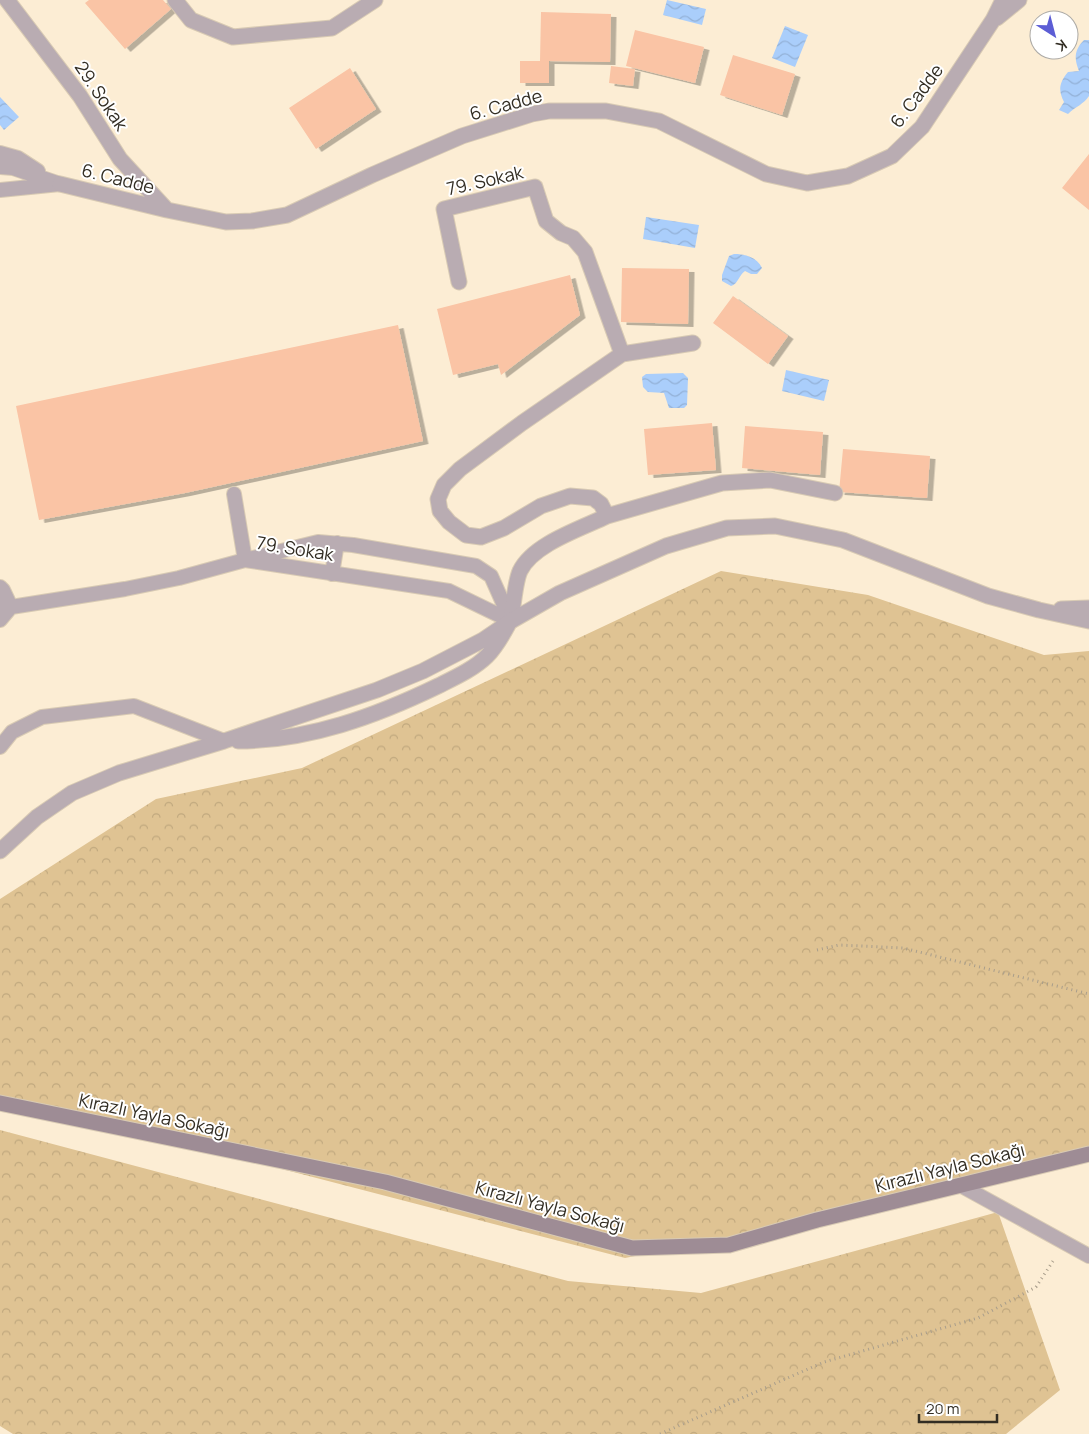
<svg xmlns="http://www.w3.org/2000/svg" width="1089" height="1434" viewBox="0 0 1089 1434" font-family="Manrope,sans-serif">
  <defs>
    <pattern id="forest-crowns" width="20" height="18" patternUnits="userSpaceOnUse" patternTransform="scale(1.25)"><rect width="20" height="18" fill="#dfc393"/><path d="M2 6a3 3 0 1 1 6 0M12 15a3 3 0 1 1 6 0" fill="none" stroke="#c0a87e"/></pattern>
    <pattern id="water-waves" width="16" height="10" patternUnits="userSpaceOnUse" patternTransform="scale(1.25)"><rect width="16" height="10" fill="#aacefb"/><path d="M0 5q4-4 8 0t8 0" fill="none" stroke="#93b1d7"/></pattern>
    <filter id="shadow"><feDropShadow dx="5.5" dy="3" stdDeviation="0" flood-color="#0004"/></filter>
  </defs>
  <rect width="100%" height="100%" fill="#fcedd4"/>
  <path fill="url(#forest-crowns)" d="M 721,571 L 868,595 L 1044,655 L 1089,651 L 1089,1155 L 974,1189 L 625,1258 L 8,1098 L 0,1098 L 0,899 L 156,799 L 302,768 Z
    M 0,1130 L 568,1281 L 701,1293 L 998,1212 L 1060,1390 L 1006,1434 L 13,1434 L 0,1426 Z"/>
  <path fill="url(#water-waves)" d="M 667,0 L 706,9 L 702,25 L 663,15 Z
    M 785,26 L 808,35 L 795,67 L 772,58 Z
    M 1084,40 L 1089,40 L 1089,96 C 1084,104 1075,107 1068,114 L 1059,110 L 1064,102 C 1058,90 1059,83 1068,72 L 1079,71 C 1074,59 1074,50 1084,40 Z
    M 0,97 L 19,117 L 4,130 L 0,125 Z
    M 646,217 L 699,225 L 695,248 L 643,239 Z
    M 734,254 C 745,254 757,257 762,268 L 757,274 L 751,274 L 745,271 C 739,275 738,284 731,286 L 722,281 L 722,275 L 729,256 Z
    M 786,370 L 829,380 L 824,401 L 782,391 Z
    M 683,373 L 688,378 L 687,405 L 684,408 L 669,408 L 664,393 L 648,392 L 643,387 L 642,377 L 646,374 Z"/>
  <path fill="#fac4a5" filter="url(#shadow)" d="M 89,0 L 163,0 L 171,9 L 125,49 L 85,3 Z
    M 541,12 L 611,14 L 610,62 L 549,61 L 549,83 L 520,83 L 520,61 L 540,61 Z
    M 635,30 L 704,47 L 695,83 L 626,66 Z
    M 733,55 L 795,74 L 782,115 L 720,95 Z
    M 611,66 L 635,69 L 633,86 L 609,83 Z
    M 350,68 L 376,109 L 316,149 L 289,108 Z
    M 1089,154 L 1089,210 L 1062,188 Z
    M 622,268 L 689,269 L 688,324 L 621,322 Z
    M 570,275 L 580,315 L 501,375 L 498,364 L 453,375 L 437,309 Z
    M 733,296 L 788,336 L 768,364 L 713,323 Z
    M 398,325 L 423,441 L 185,493 L 39,520 L 16,406 Z
    M 712,423 L 716,470 L 648,475 L 644,429 Z
    M 745,426 L 823,432 L 820,475 L 742,468 Z
    M 843,449 L 930,456 L 927,498 L 839,492 Z"/>
  <g fill="none" stroke-linecap="round" stroke-linejoin="round">
    <defs>
      <path id="service" d="M 0,153 L 18,158 L 38,171
        M 0,167 L 13,168 L 60,184 L 0,190
        M 318,542 L 353,545 L 476,566 L 491,576 L 511,621 L 449,591 L 245,560 Z
        M 332,574 L 337,543
        M 0,587 L 3,590 L 11,607 L 0,620
        M 0,607 L 11,607 L 125,589 L 179,578 L 245,560 L 234,494
        M 0,747 L 12,732 L 42,717 L 134,706 L 224,741
        M 960,1185 L 1089,1256"/>
      <path id="minor" d="M 7,0 L 80,96 L 120,159 L 167,210
        M 175,0 L 191,20 L 233,37 L 332,28 L 375,0
        M 997,18 L 1019,0
        M 60,184 L 167,210 L 226,222 L 252,221 L 287,215 L 372,175 L 462,136 L 532,114 L 549,111 L 606,111 L 659,121 L 766,174 L 807,183 L 848,176 L 892,156 L 922,127 L 993,20 L 1003,0
        M 459,282 L 444,209 L 535,187 L 546,221 L 561,233 L 573,238 L 585,252 L 622,354
        M 607,516 L 722,483 L 770,480 L 835,493
        M 511,621 C 513,608 515,582 520,571 C 533,544 580,529 607,516 L 601,504 L 593,498 L 570,496 L 541,506 L 504,528 L 481,537 L 466,535 L 449,522 L 440,511 L 438,499 L 444,485 L 460,469 L 522,423 L 622,354 L 693,343"/>
      <path id="tertiary" d="M 1061,609 L 1089,608
        M 238,741 C 308,741 376,716 438,686 C 454,678 474,669 487,656 C 496,647 502,636 508,625
        M 0,851 L 37,817 L 72,793 L 119,773 L 224,741 L 377,690 L 423,671 L 483,640 L 511,621 L 560,593 L 666,546 L 727,528 L 775,526 L 843,540 L 988,596 L 1039,610 L 1089,621"/>
      <path id="secondary" d="M 0,1103 L 385,1182 L 632,1248 L 729,1245 L 817,1220 L 1089,1154"/>
    </defs>
    <use href="#service" stroke="#d8cab4" stroke-width="16"/>
    <use href="#minor" stroke="#d8cab4" stroke-width="17"/>
    <use href="#tertiary" stroke="#d8cab4" stroke-width="17"/>
    <use href="#secondary" stroke="#d8cab4" stroke-width="17"/>
    <path stroke="#a89d8b" stroke-width="3" stroke-dasharray="1 4" stroke-linecap="butt" d="M 817,950 L 839,945 L 903,948 L 1089,994
      M 660,1434 L 824,1362 L 978,1318 L 1036,1287 L 1055,1258"/>
    <use href="#service" stroke="#b9acb2" stroke-width="14"/>
    <use href="#minor" stroke="#b9acb2" stroke-width="15"/>
    <use href="#tertiary" stroke="#b9acb2" stroke-width="15"/>
    <use href="#secondary" stroke="#9e8c95" stroke-width="15"/>
  </g>
  <g text-anchor="middle" stroke-width="4" stroke-linejoin="round" paint-order="stroke">
    <g font-size="18" fill="#322d23" stroke="#fff">
      <text transform="translate(101 96) rotate(56)" y="6">29. Sokak</text>
      <text transform="translate(917 96) rotate(-53)" y="6">6. Cadde</text>
      <text transform="translate(506 105) rotate(-15)" y="6">6. Cadde</text>
      <text transform="translate(118 179) rotate(14)" y="6">6. Cadde</text>
      <text transform="translate(485 181) rotate(-13)" y="6">79. Sokak</text>
      <text transform="translate(295 549) rotate(9)" y="6">79. Sokak</text>
      <text transform="translate(154 1116) rotate(12)" y="6">Kırazlı Yayla Sokağı</text>
      <text transform="translate(950 1168) rotate(-14)" y="6">Kırazlı Yayla Sokağı</text>
      <text transform="translate(550 1207) rotate(15)" y="6">Kırazlı Yayla Sokağı</text>
    </g>
  </g>
  <g transform="translate(1054 35) rotate(144)"><circle r="24" fill="#ffffff" stroke="#adaba7"/>
  <path d="M0-4L9 19L0 12L-9 19Z" fill="#5c5dd5"/>
  <text y="-8" font-size="14" font-weight="bold" text-anchor="middle" fill="#322d23">K</text>
  </g>
  <path d="M919 1414v8h78v-8" fill="none" stroke="#322d23" stroke-width="2.5"/>
  <text x="926" y="1414" font-size="15" fill="#322d23" stroke="#ffffff" stroke-width="4" paint-order="stroke">20 m</text>
</svg>
